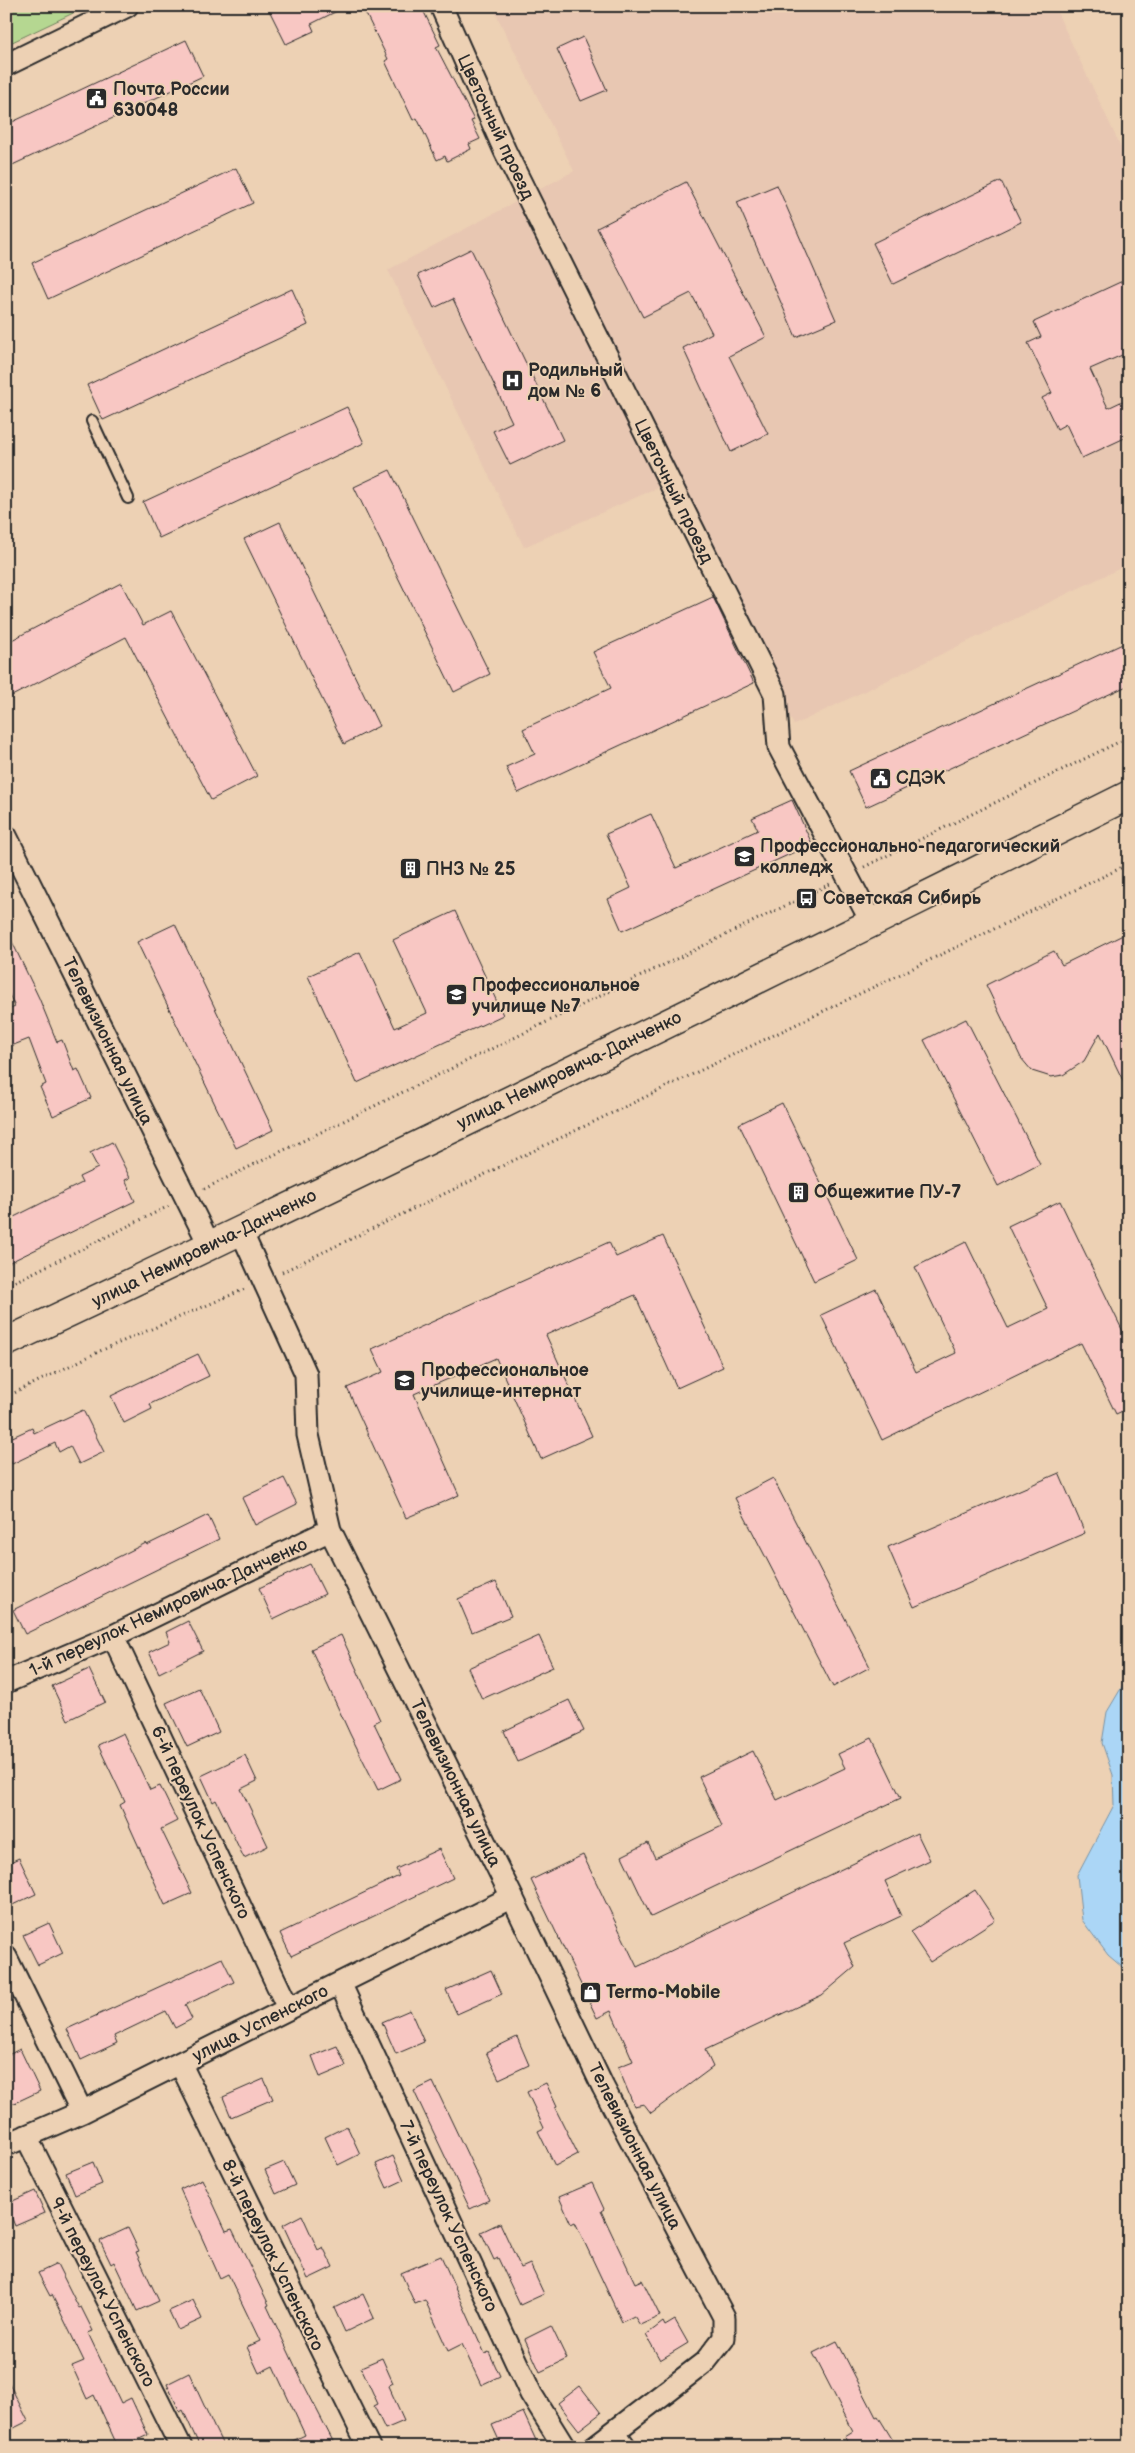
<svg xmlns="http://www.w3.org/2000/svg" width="1135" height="2453" viewBox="0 0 1135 2453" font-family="'Balsamiq Sans',sans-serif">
  <rect width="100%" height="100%" fill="#edd1b4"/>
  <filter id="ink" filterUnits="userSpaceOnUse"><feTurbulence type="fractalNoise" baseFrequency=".02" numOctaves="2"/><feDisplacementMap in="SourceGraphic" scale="10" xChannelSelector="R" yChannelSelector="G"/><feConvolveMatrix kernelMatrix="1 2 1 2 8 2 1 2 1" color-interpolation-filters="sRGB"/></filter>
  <g filter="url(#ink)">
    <path fill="#e8c7b2" d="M 492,6 L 1054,6 L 1129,164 L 1129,564 L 794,725 L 673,481 L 524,547 L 388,270 L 574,171 Z"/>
    <path fill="#b5d791" stroke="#70815e" d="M 6,6 L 88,6 L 6,45 Z"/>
    <path fill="#abd6f6" stroke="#7892a5" d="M 1129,1675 L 1129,1973 L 1108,1955 L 1082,1920 L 1077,1875 L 1114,1805 L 1113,1775 L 1102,1743 L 1107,1712 Z"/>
    <path fill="#f8c7c3" stroke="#2b2b2b" d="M 267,6 L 347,6 L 311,24 L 314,31 L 286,44 Z
      M 362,6 L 421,6 L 440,45 L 436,47 L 474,120 L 471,121 L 480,139 L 469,144 L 471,149 L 447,161 L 445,156 L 437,160 L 417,118 L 413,120 L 385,61 L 388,59 Z
      M 583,37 L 607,90 L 581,101 L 557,49 Z
      M 186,40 L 203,76 L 6,168 L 6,125 Z
      M 236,168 L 253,203 L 48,299 L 32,263 Z
      M 1001,181 L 1021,222 L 893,284 L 873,243 Z
      M 686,182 L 766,337 L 729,356 L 768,434 L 731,452 L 683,348 L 712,333 L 691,293 L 643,317 L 597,228 Z
      M 777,185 L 836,320 L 796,337 L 737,202 Z
      M 471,249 L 563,440 L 510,465 L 493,431 L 512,422 L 453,299 L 434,308 L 418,275 Z
      M 1129,278 L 1129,352 L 1090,369 L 1108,408 L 1129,398 L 1129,436 L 1082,458 L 1066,424 L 1057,429 L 1042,398 L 1052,393 L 1028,343 L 1041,337 L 1034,322 Z
      M 292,289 L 308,325 L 103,420 L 87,385 Z
      M 347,407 L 364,443 L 159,538 L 143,502 Z
      M 390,470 L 490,674 L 454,692 L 354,487 Z
      M 280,522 L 379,726 L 344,744 L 244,539 Z
      M 121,583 L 143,625 L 171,611 L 257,776 L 211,800 L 126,637 L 6,699 L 6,643 Z
      M 713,597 L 754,683 L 518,793 L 506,767 L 535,754 L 523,729 L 611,688 L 593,652 Z
      M 1129,641 L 1129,685 L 866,807 L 849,771 Z
      M 792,800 L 812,844 L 622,931 L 608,899 L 631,888 L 606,834 L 651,814 L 676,868 L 758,830 L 752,818 Z
      M 455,911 L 503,1015 L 357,1083 L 308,976 L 360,952 L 395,1028 L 427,1013 L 393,940 Z
      M 175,924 L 273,1130 L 236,1148 L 137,942 Z
      M 6,929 L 39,998 L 57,1042 L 62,1040 L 74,1071 L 78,1069 L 91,1098 L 53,1116 L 40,1087 L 46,1084 L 29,1039 L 11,1046 L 6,1033 L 6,1011 L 15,1007 L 6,988 Z
      M 1129,932 L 1129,1093 L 1100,1033 L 1084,1061 L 1063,1075 L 1051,1077 L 1032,1071 L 1021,1058 L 986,985 L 1054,951 L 1062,965 Z
      M 966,1019 L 1040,1164 L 998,1186 L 924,1040 Z
      M 782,1103 L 858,1260 L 814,1281 L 739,1124 Z
      M 112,1142 L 130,1178 L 125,1180 L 135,1201 L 6,1264 L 6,1221 L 82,1183 L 79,1177 L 98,1168 L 90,1153 Z
      M 1060,1201 L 1129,1344 L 1129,1408 L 1116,1414 L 1081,1343 L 882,1440 L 821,1315 L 876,1289 L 916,1372 L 956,1353 L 915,1267 L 966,1242 L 1008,1328 L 1048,1309 L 1008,1226 Z
      M 663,1236 L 723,1367 L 677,1388 L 635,1295 L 546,1335 L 592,1436 L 541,1459 L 496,1358 L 414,1394 L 459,1495 L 406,1518 L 347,1388 L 383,1372 L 372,1349 L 609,1242 L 616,1257 Z
      M 198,1354 L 209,1376 L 150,1404 L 152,1409 L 124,1423 L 111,1396 Z
      M 83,1410 L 104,1452 L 79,1464 L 70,1446 L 59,1452 L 55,1443 L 12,1464 L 6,1453 L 6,1440 L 32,1428 L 34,1433 Z
      M 1059,1473 L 1085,1533 L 914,1607 L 888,1547 Z
      M 284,1478 L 297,1504 L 255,1525 L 242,1498 Z
      M 773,1478 L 870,1667 L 833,1687 L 735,1498 Z
      M 208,1515 L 219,1539 L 25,1634 L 13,1610 L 146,1543 L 147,1545 Z
      M 310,1564 L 325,1594 L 273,1619 L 259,1588 Z
      M 496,1582 L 511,1616 L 472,1632 L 458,1599 Z
      M 188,1621 L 203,1651 L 159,1673 L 149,1652 L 170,1642 L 166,1632 Z
      M 341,1635 L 380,1720 L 374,1723 L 401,1779 L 378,1790 L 350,1734 L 311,1649 Z
      M 539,1636 L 553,1667 L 482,1699 L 468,1668 Z
      M 89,1669 L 105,1702 L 68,1720 L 52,1686 Z
      M 199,1688 L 219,1732 L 187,1747 L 166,1703 Z
      M 569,1700 L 584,1731 L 518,1762 L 504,1731 Z
      M 123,1733 L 150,1790 L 160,1786 L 177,1821 L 161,1829 L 192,1893 L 165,1905 L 120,1805 L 125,1802 L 98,1745 Z
      M 872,1738 L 901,1798 L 651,1917 L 622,1856 L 648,1843 L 655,1858 L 722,1826 L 699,1777 L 753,1751 L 777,1800 L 845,1768 L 838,1754 Z
      M 245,1755 L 257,1781 L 241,1789 L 268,1846 L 244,1858 L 216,1800 L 213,1802 L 201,1776 Z
      M 917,1833 L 930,1860 L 885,1881 L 901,1916 L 844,1943 L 855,1967 L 822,1995 L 705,2050 L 713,2067 L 651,2113 L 644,2104 L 634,2106 L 618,2067 L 633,2061 L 611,2011 L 597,2018 L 531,1880 L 583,1855 L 637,1967 Z
      M 439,1849 L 453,1878 L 291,1956 L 280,1933 L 399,1876 L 396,1869 Z
      M 19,1858 L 36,1894 L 6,1908 L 6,1864 Z
      M 975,1890 L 995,1920 L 930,1962 L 910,1932 Z
      M 49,1923 L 63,1953 L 38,1965 L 23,1935 Z
      M 222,1958 L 234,1982 L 185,2005 L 192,2019 L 175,2028 L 166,2011 L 114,2036 L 117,2043 L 81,2060 L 67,2029 Z
      M 491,1970 L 502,1994 L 457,2014 L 446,1990 Z
      M 410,2010 L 424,2042 L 396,2054 L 382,2022 Z
      M 517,2037 L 529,2065 L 499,2079 L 486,2052 Z
      M 337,2046 L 346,2066 L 320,2077 L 312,2056 Z
      M 20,2049 L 40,2091 L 6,2107 L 6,2056 Z
      M 264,2079 L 273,2099 L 231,2117 L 223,2097 Z
      M 433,2082 L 489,2200 L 470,2209 L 414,2091 Z
      M 546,2083 L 557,2107 L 555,2108 L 578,2154 L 555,2166 L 538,2131 L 544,2128 L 527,2092 Z
      M 347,2126 L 360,2154 L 338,2165 L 325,2137 Z
      M 393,2156 L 404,2180 L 387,2188 L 376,2164 Z
      M 93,2162 L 102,2184 L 75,2195 L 66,2173 Z
      M 284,2162 L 295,2185 L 276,2194 L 265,2170 Z
      M 202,2179 L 226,2231 L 232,2229 L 269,2305 L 267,2306 L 303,2383 L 336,2447 L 280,2447 L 305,2435 L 273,2366 L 259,2373 L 247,2347 L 260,2341 L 228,2274 L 220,2278 L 180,2189 Z
      M 592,2183 L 604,2209 L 601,2211 L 635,2283 L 642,2280 L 660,2316 L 640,2325 L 634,2316 L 622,2322 L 575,2222 L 571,2224 L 559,2197 Z
      M 35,2191 L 45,2213 L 15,2226 L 6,2204 Z
      M 302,2215 L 318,2250 L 323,2247 L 333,2267 L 308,2279 L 283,2225 Z
      M 500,2223 L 521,2268 L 530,2264 L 544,2294 L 520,2305 L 498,2258 L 494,2260 L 481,2232 Z
      M 128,2228 L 139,2251 L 136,2252 L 159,2301 L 137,2311 L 114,2262 L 111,2264 L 100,2241 Z
      M 441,2256 L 485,2354 L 489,2352 L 500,2376 L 481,2385 L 462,2344 L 448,2351 L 425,2300 L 415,2304 L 401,2273 Z
      M 57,2264 L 79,2308 L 81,2307 L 93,2331 L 88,2333 L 121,2403 L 131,2398 L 148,2435 L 122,2447 L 118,2447 L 94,2395 L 87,2399 L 72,2366 L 84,2361 L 52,2295 L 50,2296 L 38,2273 Z
      M 363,2294 L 374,2318 L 345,2332 L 334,2308 Z
      M 193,2300 L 202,2319 L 178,2330 L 169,2311 Z
      M 675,2320 L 688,2343 L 660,2360 L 646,2335 L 663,2322 L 665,2326 Z
      M 551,2326 L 567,2359 L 540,2372 L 525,2339 Z
      M 837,2341 L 876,2417 L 878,2416 L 897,2447 L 851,2447 L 845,2436 L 853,2431 L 813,2353 Z
      M 382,2358 L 393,2383 L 388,2386 L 404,2421 L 385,2429 L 374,2406 L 378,2404 L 361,2367 Z
      M 189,2373 L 215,2429 L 224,2447 L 200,2447 L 183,2410 L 180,2412 L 167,2384 Z
      M 6,2377 L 28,2421 L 6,2432 Z
      M 580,2386 L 601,2413 L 579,2430 L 558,2403 Z
      M 523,2412 L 539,2447 L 502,2447 L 492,2425 Z"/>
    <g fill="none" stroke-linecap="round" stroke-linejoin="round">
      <defs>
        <path id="lane" d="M 92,421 L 128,498
          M 619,2429 L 632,2447"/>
        <path id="street" d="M 441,6 L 505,151 L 775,694 L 779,747 L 872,923
          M 6,65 L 127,6
          M 6,836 L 210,1246
          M 241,1231 L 306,1374 L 308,1435 L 330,1530 L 512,1897 L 603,2087 L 724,2317 L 724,2338 L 705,2362 L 594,2447
          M 113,1636 L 288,2008
          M 6,1682 L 113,1636 L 330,1530
          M 6,1957 L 82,2112
          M 340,1983 L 531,2394 L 564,2447
          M 180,2063 L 369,2447
          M 26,2136 L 181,2447
          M 6,2145 L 82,2112 L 512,1897"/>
        <path id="primary" d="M 6,1342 C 383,1165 756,981 1129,795"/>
      </defs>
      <use href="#lane" stroke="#2b2b2b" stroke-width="14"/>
      <use href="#street" stroke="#2b2b2b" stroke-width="25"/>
      <use href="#primary" stroke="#2b2b2b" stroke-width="31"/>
      <path stroke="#2b2b2b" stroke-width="3" stroke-dasharray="1 4" stroke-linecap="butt" d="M 864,867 L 1129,737
        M 204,1189 L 830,884
        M 282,1272 L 1129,864
        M 6,1286 L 169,1206
        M 6,1397 L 100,1351 L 245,1289"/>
      <use href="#lane" stroke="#edd1b4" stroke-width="10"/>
      <use href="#street" stroke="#edd1b4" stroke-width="21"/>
      <use href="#primary" stroke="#edd1b4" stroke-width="28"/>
    </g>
  </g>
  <defs>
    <symbol id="civic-square" viewBox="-11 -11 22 22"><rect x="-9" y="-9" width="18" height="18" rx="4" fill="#2b2b2b" stroke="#edd1b4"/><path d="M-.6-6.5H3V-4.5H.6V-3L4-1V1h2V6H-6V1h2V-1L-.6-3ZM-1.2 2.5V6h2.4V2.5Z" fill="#fff"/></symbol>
    <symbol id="hospital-square" viewBox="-11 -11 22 22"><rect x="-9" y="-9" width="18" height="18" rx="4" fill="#2b2b2b" stroke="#edd1b4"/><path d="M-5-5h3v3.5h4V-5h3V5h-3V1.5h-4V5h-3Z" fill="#fff"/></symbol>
    <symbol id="university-square" viewBox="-11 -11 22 22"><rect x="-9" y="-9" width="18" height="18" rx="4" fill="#2b2b2b" stroke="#edd1b4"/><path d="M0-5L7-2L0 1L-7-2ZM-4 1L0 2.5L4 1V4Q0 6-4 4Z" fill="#fff"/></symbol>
    <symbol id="building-square" viewBox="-11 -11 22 22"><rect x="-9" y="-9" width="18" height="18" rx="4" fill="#2b2b2b" stroke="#edd1b4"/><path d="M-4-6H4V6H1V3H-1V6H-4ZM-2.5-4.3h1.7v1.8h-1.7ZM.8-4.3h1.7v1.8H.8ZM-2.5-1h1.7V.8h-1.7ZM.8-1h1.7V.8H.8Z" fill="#fff"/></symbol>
    <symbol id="bus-square" viewBox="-11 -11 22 22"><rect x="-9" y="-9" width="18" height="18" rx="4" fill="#2b2b2b" stroke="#edd1b4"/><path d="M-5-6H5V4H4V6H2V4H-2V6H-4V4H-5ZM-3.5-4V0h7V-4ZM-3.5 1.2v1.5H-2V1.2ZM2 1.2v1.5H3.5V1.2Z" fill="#fff"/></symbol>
    <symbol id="shop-square" viewBox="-11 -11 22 22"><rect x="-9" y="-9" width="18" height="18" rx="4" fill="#2b2b2b" stroke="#edd1b4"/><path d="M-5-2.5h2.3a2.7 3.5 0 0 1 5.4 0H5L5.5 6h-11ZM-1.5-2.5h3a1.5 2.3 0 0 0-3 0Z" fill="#fff"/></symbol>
  </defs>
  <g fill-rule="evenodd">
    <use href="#civic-square" x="84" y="86" width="25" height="25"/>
    <use href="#hospital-square" x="500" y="368" width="25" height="25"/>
    <use href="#civic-square" x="868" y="766" width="25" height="25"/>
    <use href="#university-square" x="732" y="844" width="25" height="25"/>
    <use href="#building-square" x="398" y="856" width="25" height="25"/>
    <use href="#bus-square" x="794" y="886" width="25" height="25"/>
    <use href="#university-square" x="444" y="982" width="25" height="25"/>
    <use href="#building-square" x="786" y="1180" width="25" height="25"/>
    <use href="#university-square" x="392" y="1368" width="25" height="25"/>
    <use href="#shop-square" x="578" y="1980" width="25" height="25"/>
  </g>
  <g text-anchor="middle" stroke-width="4" stroke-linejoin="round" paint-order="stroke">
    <g font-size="18" font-weight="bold" fill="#2b2b2b" stroke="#edd1b4" text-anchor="start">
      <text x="113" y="95">Почта России<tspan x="113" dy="21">630048</tspan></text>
      <text x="528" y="376">Родильный<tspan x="528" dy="21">дом № 6</tspan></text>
      <text x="896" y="784">СДЭК</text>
      <text x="760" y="852">Профессионально-педагогический<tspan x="760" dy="21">колледж</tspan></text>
      <text x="426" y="875">ПНЗ № 25</text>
      <text x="823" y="904">Советская Сибирь</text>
      <text x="472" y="991">Профессиональное<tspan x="472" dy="21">училище №7</tspan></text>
      <text x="814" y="1198">Общежитие ПУ-7</text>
      <text x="421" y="1376">Профессиональное<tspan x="421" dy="21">училище-интернат</tspan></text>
      <text x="606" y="1998">Termo-Mobile</text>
    </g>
    <g font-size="18" fill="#2b2b2b" stroke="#edd1b4">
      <text transform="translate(496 127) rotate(65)" y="6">Цветочный проезд</text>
      <text transform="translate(674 491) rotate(64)" y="6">Цветочный проезд</text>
      <text transform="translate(108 1041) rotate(64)" y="6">Телевизионная улица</text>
      <text transform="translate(569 1070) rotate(-26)" y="6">улица Немировича-Данченко</text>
      <text transform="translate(204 1248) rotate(-26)" y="6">улица Немировича-Данченко</text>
      <text transform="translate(168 1607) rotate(-25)" y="6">1-й переулок Немировича-Данченко</text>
      <text transform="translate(456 1783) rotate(64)" y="6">Телевизионная улица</text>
      <text transform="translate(201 1822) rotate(65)" y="6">6-й переулок Успенского</text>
      <text transform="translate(260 2023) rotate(-27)" y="6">улица Успенского</text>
      <text transform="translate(635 2146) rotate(63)" y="6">Телевизионная улица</text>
      <text transform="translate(449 2216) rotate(65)" y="6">7-й переулок Успенского</text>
      <text transform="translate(273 2255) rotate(64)" y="6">8-й переулок Успенского</text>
      <text transform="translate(103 2292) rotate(63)" y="6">9-й переулок Успенского</text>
    </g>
  </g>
  <rect width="1135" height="2453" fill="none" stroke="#edd1b4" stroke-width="25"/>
  <rect x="12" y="12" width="1110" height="2428" fill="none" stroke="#2b2b2b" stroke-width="2" filter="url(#ink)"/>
</svg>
